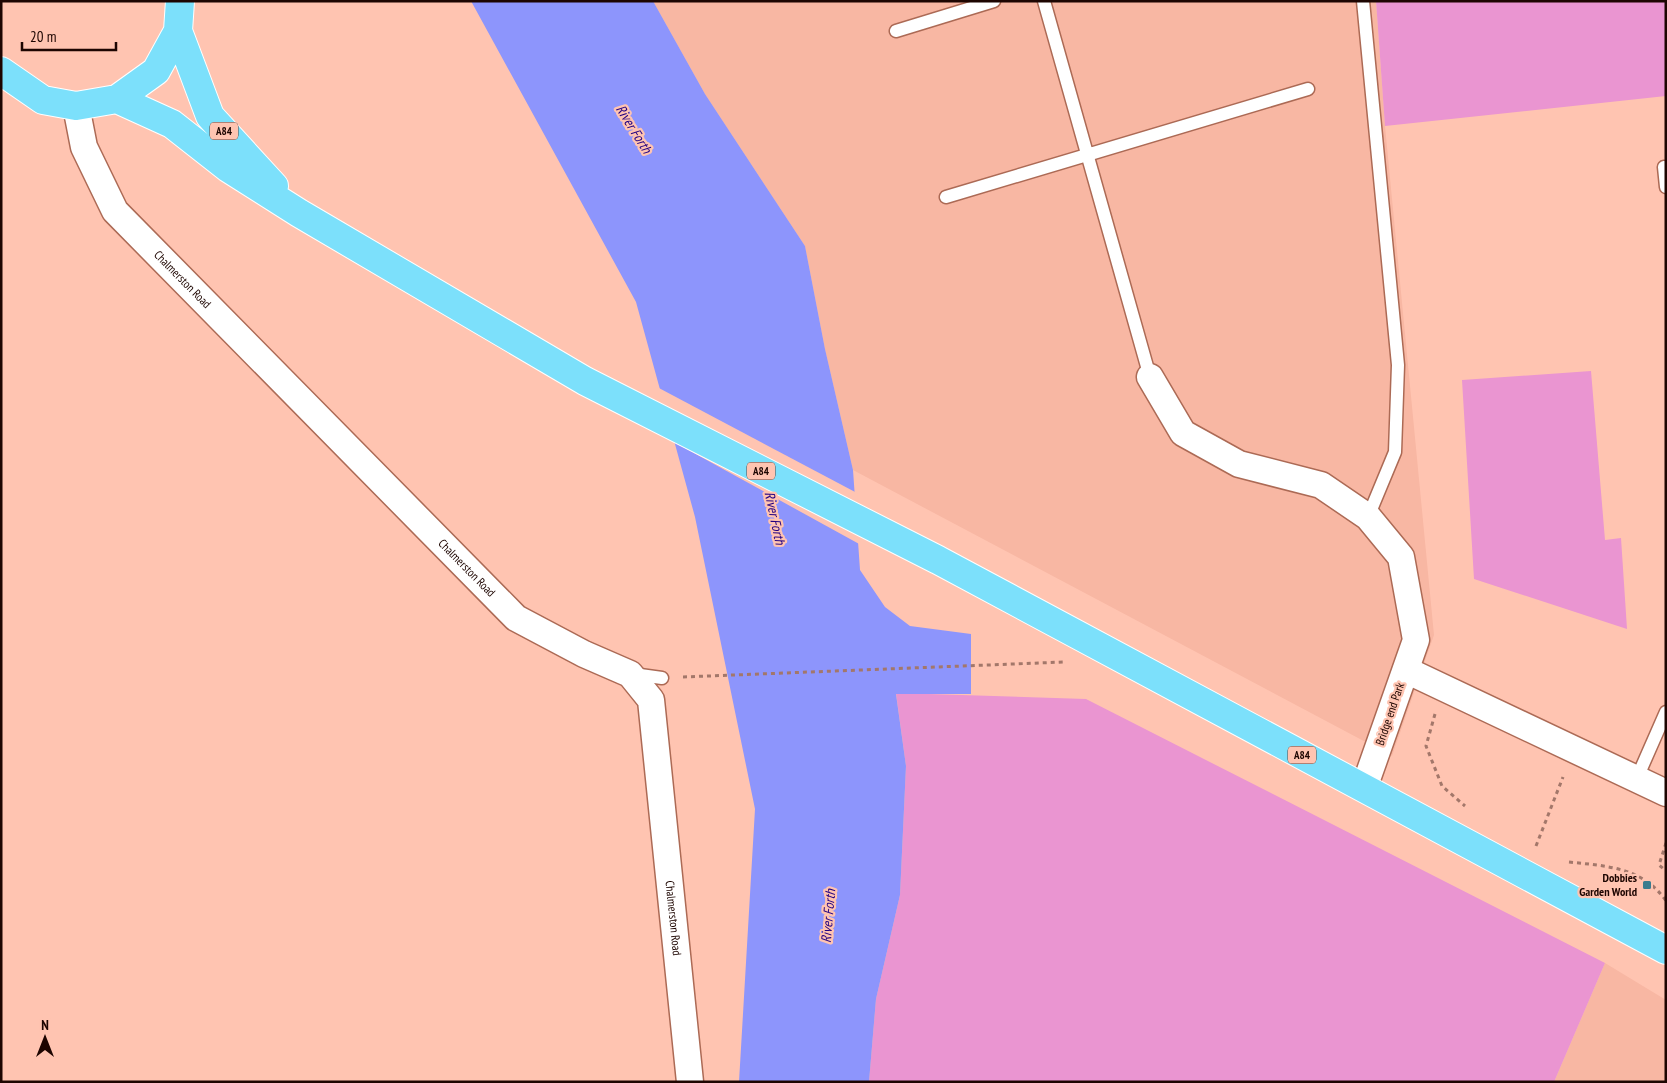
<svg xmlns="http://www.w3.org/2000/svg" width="1667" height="1083" viewBox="0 0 1667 1083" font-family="'PT Sans Narrow',sans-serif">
  <rect width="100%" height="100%" fill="#ffc4b1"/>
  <path fill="#f8b7a3" d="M 653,1 L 1376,1 L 1385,126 L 1434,635 L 1392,756 L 853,470 L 825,349 L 805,246 L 705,94 Z
    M 1605,963 L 1666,1000 L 1666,1082 L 1554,1082 Z"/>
  <path fill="#ea95d1" d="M 1376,1 L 1666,1 L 1666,96 L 1385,126 Z
    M 1591,371 L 1605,540 L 1621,538 L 1627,629 L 1474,579 L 1462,380 Z
    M 896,693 L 1086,699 L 1605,963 L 1554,1082 L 869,1082 L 876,999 L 900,895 L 906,766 Z"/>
  <path fill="#8d95fc" d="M 471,1 L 653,1 L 705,94 L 805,246 L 825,349 L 853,470 L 860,570 L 885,607 L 910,626 L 971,634 L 971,694 L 896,694 L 906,766 L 900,895 L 876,999 L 869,1082 L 739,1082 L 755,809 L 695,517 L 636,302 Z"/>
  <path fill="#ffc4b1" d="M 657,387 L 857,493 L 861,545 L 672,441 Z"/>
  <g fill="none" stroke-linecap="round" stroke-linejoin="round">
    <defs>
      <path id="service" d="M 1044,1 L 1150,377
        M 1363,1 L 1398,365 L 1395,452 L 1368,517
        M 896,31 L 994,1
        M 1664,167 L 1666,187
        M 946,197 L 1308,89
        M 633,674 L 662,678
        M 1637,778 L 1666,712"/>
      <g id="minor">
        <path id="s1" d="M 76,106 L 84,147 L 115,211 L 516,618 L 584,654 L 630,674 L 651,700 L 690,1082"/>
        <path d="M 1150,377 L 1183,433 L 1239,464 L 1321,485 L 1368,517 L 1401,557 L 1416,640 L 1364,788"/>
        <path d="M 1406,670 L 1666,793"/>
      </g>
      <path id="trunk" d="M 178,31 L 210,116 L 274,186
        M 1,71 L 43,100 L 76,106 L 117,99 L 156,71 L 178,31 L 180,1
        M 117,99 L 172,124 L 228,168 L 299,213 L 585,381 L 938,560 L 1666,950"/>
    </defs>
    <use href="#service" stroke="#ac6a55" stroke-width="15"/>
    <use href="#minor" stroke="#ac6a55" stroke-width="29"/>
    <use href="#trunk" stroke="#fff" stroke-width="30"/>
    <path stroke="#a3776a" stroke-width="3" stroke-dasharray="4 4" stroke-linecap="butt" d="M 683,677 L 1064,662
      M 1435,714 L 1426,746 L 1442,786 L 1465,806
      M 1666,843 L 1659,865 L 1666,871
      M 1536,846 L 1563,777
      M 1569,862 C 1606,866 1643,867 1666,901"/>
    <use href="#service" stroke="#fff" stroke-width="12"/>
    <use href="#minor" stroke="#fff" stroke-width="26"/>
    <use href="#trunk" stroke="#7ce0fb" stroke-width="28"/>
  </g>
  <rect fill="#3a7c8e" stroke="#ffc4b1" stroke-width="2" x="1642" y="880" width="10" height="10" rx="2.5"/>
  <g text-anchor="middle" stroke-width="4.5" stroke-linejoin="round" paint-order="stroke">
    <g fill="#ffc4b1" stroke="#613e36" stroke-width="1">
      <rect x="210" y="122.5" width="28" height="17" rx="4"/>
      <rect x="747" y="462.5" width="28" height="17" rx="4"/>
      <rect x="1288" y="746.5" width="28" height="17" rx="4"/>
    </g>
    <g font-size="11" font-weight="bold" fill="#1d0501">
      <text x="224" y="135">A84</text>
      <text x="761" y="475">A84</text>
      <text x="1302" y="759">A84</text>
    </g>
    <g font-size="12" fill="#1d0501" stroke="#ffc4b1">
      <text dy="4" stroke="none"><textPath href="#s1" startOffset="209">Chalmerston Road</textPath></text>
      <text dy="4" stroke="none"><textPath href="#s1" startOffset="614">Chalmerston Road</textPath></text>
      <text transform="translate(1390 714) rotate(-71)" y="4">Bridge end Park</text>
      <text dy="4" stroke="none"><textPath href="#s1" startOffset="1064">Chalmerston Road</textPath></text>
    </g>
    <g font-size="12" font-weight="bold" fill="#1d0501" stroke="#ffc4b1" text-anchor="end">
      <text x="1637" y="882">Dobbies<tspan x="1637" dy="14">Garden World</tspan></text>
    </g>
    <g font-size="14" font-style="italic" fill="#230080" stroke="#ffc4b1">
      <text transform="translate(634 129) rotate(58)" y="5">River Forth</text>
      <text transform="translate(775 518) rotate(78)" y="5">River Forth</text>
      <text transform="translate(828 916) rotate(-85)" y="5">River Forth</text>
    </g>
  </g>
  <rect width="1667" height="1083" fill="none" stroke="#1d0501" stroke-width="5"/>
  <g transform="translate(45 1038)" stroke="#ffc4b1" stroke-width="4" paint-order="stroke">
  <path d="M0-4L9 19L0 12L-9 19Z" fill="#1d0501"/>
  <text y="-8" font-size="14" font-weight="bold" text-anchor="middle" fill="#1d0501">N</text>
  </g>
  <path d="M22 42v8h94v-8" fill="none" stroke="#1d0501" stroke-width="2.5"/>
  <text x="30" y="42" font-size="15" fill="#1d0501" stroke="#ffc4b1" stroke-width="4" paint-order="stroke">20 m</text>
</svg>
